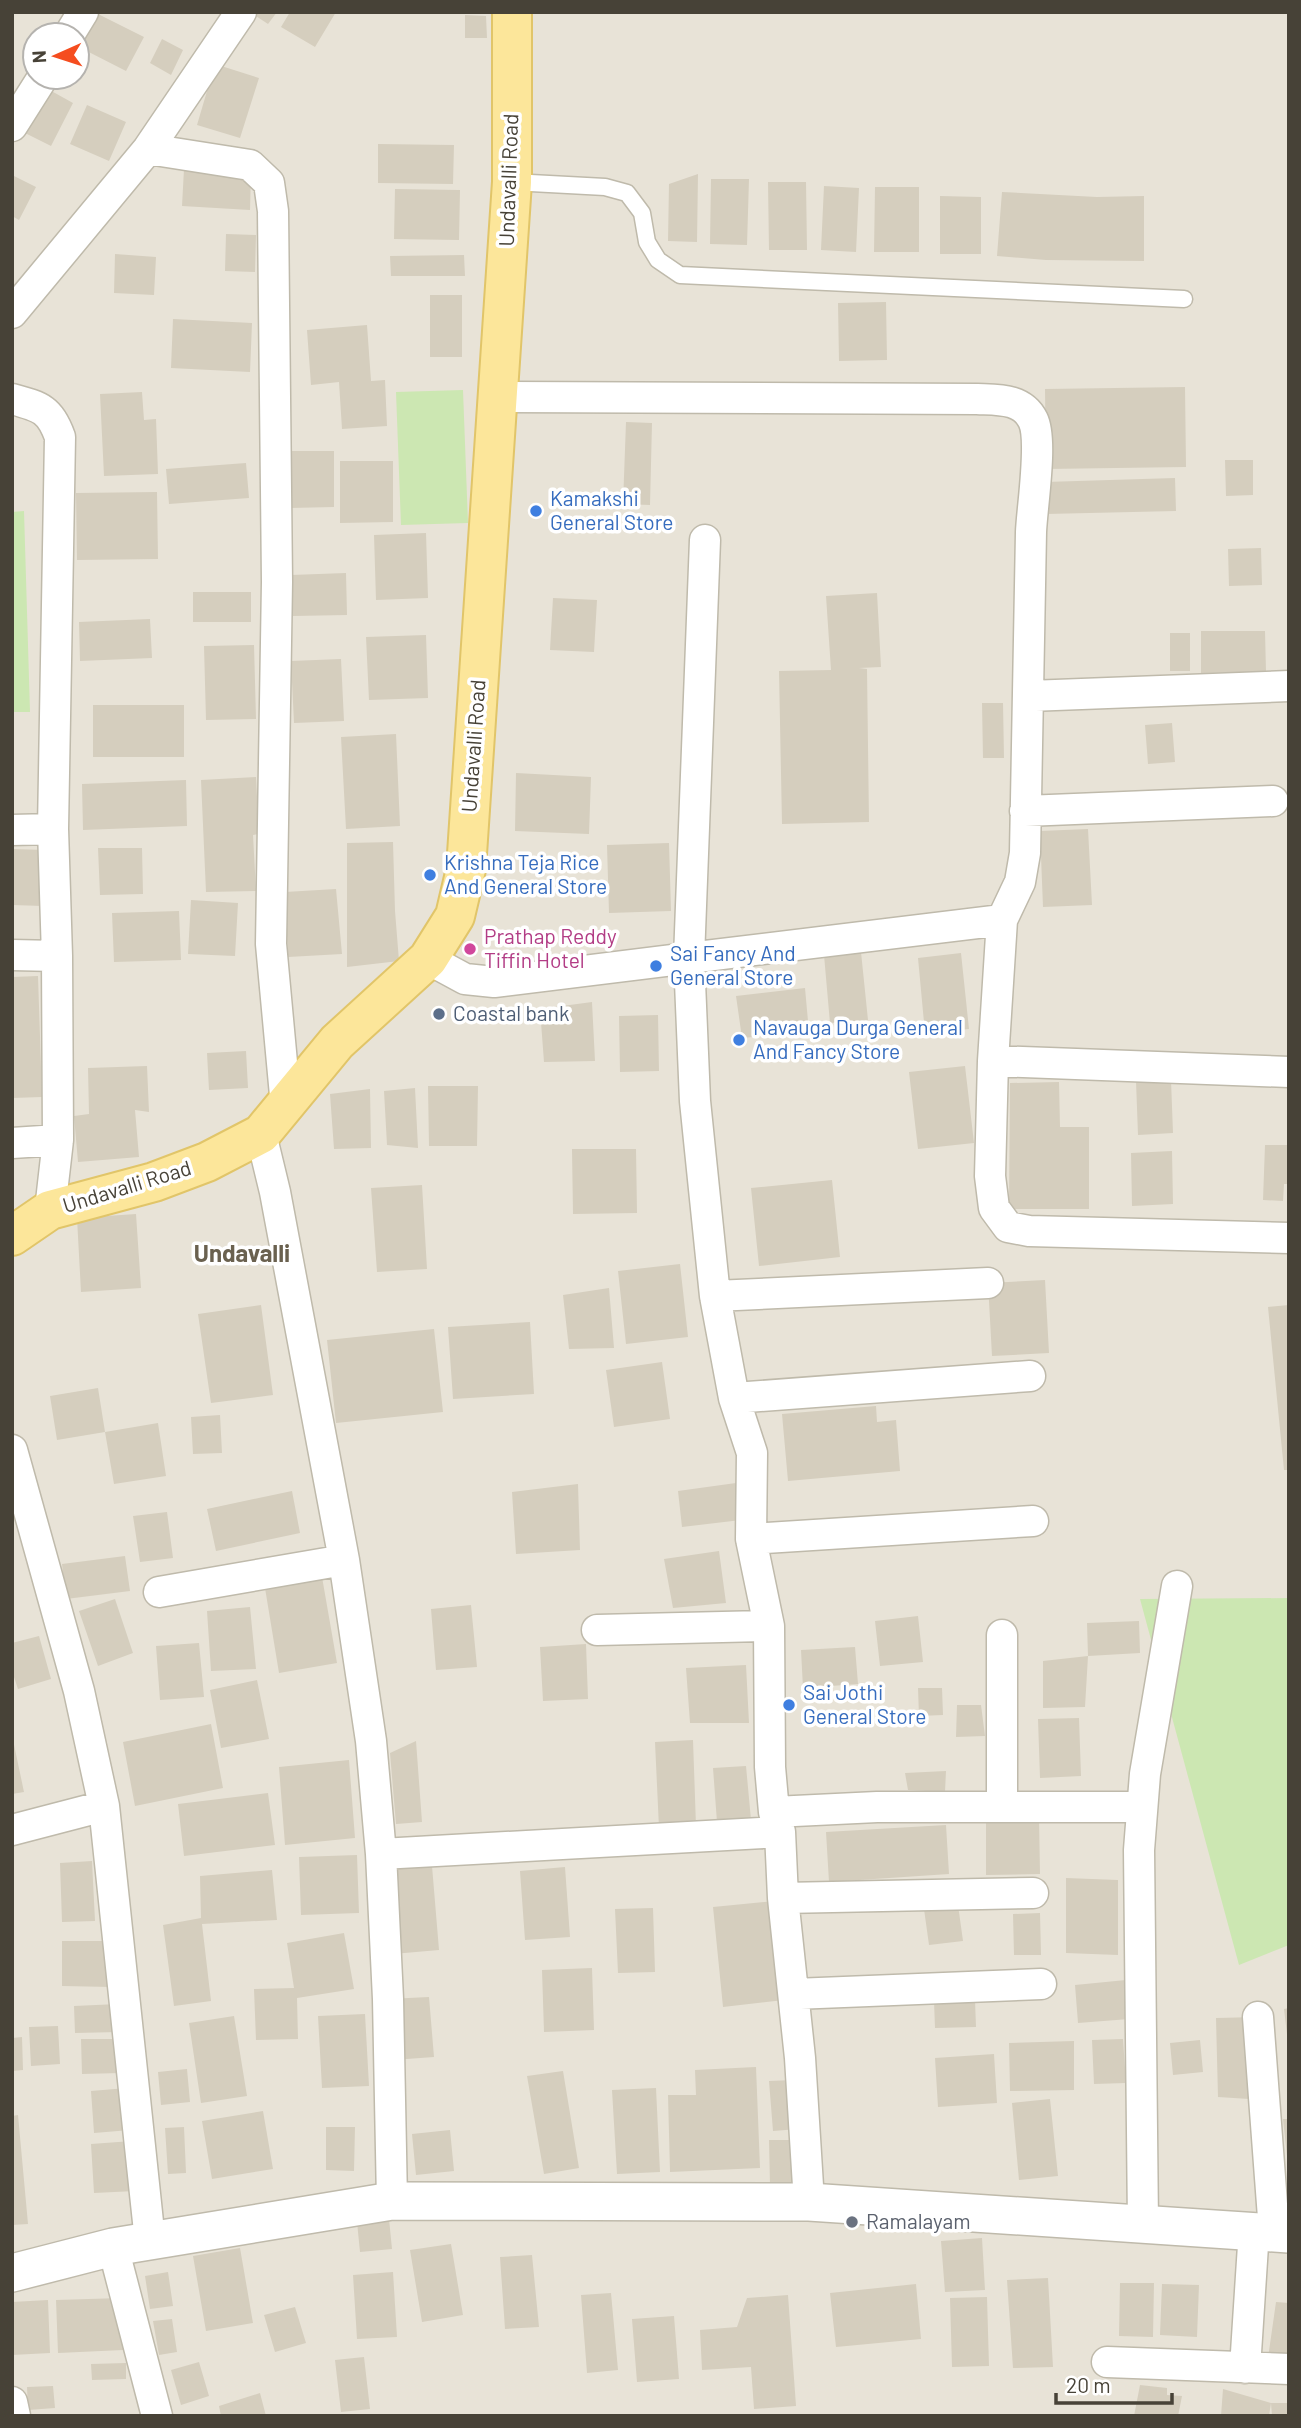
<svg xmlns="http://www.w3.org/2000/svg" width="1301" height="2428" viewBox="0 0 1301 2428" font-family="Barlow,sans-serif">
  <rect width="100%" height="100%" fill="#f4f1e9"/>
  <path fill="#e8e3d7" fill-rule="evenodd" d="M 12,12 L 1289,12 L 1289,2416 L 12,2416 ZM 35,35 L 77,35 L 77,77 L 35,77 Z"/>
  <path fill="#cce7b2" d="M 463,390 L 468,523 L 401,525 L 396,392 Z
    M 24,511 L 30,712 L 12,712 L 12,512 Z
    M 1289,1598 L 1289,1945 L 1239,1965 L 1140,1599 Z"/>
  <path fill="#d5cebe" d="M 94,12 L 144,37 L 126,71 L 77,46 Z
    M 250,12 L 277,12 L 268,24 Z
    M 290,12 L 336,12 L 315,47 L 281,27 Z
    M 465,15 L 486,16 L 487,38 L 465,38 Z
    M 162,39 L 183,50 L 171,75 L 150,63 Z
    M 215,64 L 259,78 L 240,138 L 197,125 Z
    M 46,88 L 73,103 L 51,146 L 23,132 Z
    M 87,105 L 126,122 L 109,161 L 70,144 Z
    M 378,144 L 454,145 L 453,184 L 378,183 Z
    M 184,169 L 251,173 L 250,210 L 182,206 Z
    M 698,174 L 697,242 L 668,241 L 669,184 Z
    M 12,175 L 36,187 L 19,220 L 12,216 Z
    M 711,179 L 749,179 L 747,245 L 710,244 Z
    M 768,182 L 806,182 L 807,250 L 769,250 Z
    M 824,186 L 859,188 L 856,252 L 821,250 Z
    M 875,187 L 919,187 L 919,252 L 874,252 Z
    M 395,189 L 460,190 L 459,240 L 394,239 Z
    M 1002,192 L 1097,197 L 1144,196 L 1144,261 L 1046,260 L 997,256 Z
    M 940,196 L 981,197 L 981,254 L 940,254 Z
    M 226,234 L 256,235 L 255,272 L 225,271 Z
    M 115,254 L 156,257 L 154,295 L 114,293 Z
    M 464,255 L 465,276 L 391,276 L 390,256 Z
    M 430,295 L 462,295 L 462,357 L 430,357 Z
    M 886,302 L 887,360 L 839,361 L 838,303 Z
    M 173,319 L 252,323 L 250,372 L 171,368 Z
    M 367,325 L 371,381 L 385,380 L 387,426 L 342,429 L 339,382 L 311,385 L 307,330 Z
    M 1185,387 L 1186,467 L 1046,469 L 1045,389 Z
    M 142,392 L 144,420 L 156,419 L 158,474 L 104,476 L 100,394 Z
    M 626,422 L 652,423 L 650,505 L 623,504 Z
    M 289,451 L 334,451 L 334,507 L 290,508 Z
    M 1225,460 L 1253,460 L 1253,495 L 1226,496 Z
    M 340,461 L 393,461 L 393,522 L 340,523 Z
    M 246,463 L 249,498 L 169,504 L 166,469 Z
    M 1175,478 L 1176,511 L 1046,514 L 1045,482 Z
    M 157,492 L 158,559 L 77,560 L 76,493 Z
    M 426,533 L 428,598 L 376,600 L 374,535 Z
    M 1261,548 L 1262,585 L 1229,586 L 1228,549 Z
    M 346,573 L 347,615 L 293,616 L 291,575 Z
    M 193,592 L 251,592 L 251,622 L 193,622 Z
    M 877,593 L 881,667 L 859,668 L 867,669 L 869,822 L 782,824 L 779,671 L 831,670 L 826,596 Z
    M 553,598 L 597,600 L 594,652 L 550,650 Z
    M 150,619 L 152,658 L 80,661 L 79,622 Z
    M 1201,631 L 1265,631 L 1266,672 L 1201,673 Z
    M 1170,633 L 1190,633 L 1190,671 L 1170,671 Z
    M 426,635 L 428,698 L 369,700 L 366,637 Z
    M 254,645 L 256,719 L 206,720 L 204,646 Z
    M 341,659 L 344,721 L 294,723 L 291,661 Z
    M 982,703 L 1003,703 L 1004,758 L 983,758 Z
    M 93,705 L 184,705 L 184,757 L 93,757 Z
    M 1172,723 L 1175,762 L 1148,764 L 1145,725 Z
    M 396,734 L 400,826 L 346,829 L 341,737 Z
    M 516,773 L 591,777 L 589,834 L 515,831 Z
    M 256,777 L 259,834 L 253,835 L 256,891 L 206,892 L 201,780 Z
    M 186,780 L 187,826 L 83,830 L 82,784 Z
    M 1088,829 L 1092,905 L 1043,907 L 1040,831 Z
    M 393,842 L 395,911 L 399,961 L 347,967 L 347,843 Z
    M 669,843 L 671,911 L 609,913 L 607,845 Z
    M 98,848 L 142,848 L 143,894 L 100,895 Z
    M 12,849 L 45,850 L 43,906 L 12,905 Z
    M 336,889 L 342,954 L 288,957 L 285,892 Z
    M 191,900 L 238,903 L 235,956 L 188,954 Z
    M 179,911 L 181,960 L 114,962 L 112,913 Z
    M 861,952 L 868,1020 L 830,1023 L 824,955 Z
    M 961,953 L 969,1029 L 925,1033 L 918,958 Z
    M 38,976 L 42,1097 L 12,1098 L 12,977 Z
    M 805,988 L 809,1032 L 742,1038 L 736,996 Z
    M 592,1002 L 595,1061 L 544,1062 L 540,1009 Z
    M 658,1015 L 659,1071 L 620,1072 L 619,1016 Z
    M 246,1051 L 248,1088 L 209,1090 L 207,1053 Z
    M 147,1066 L 149,1112 L 135,1110 L 139,1157 L 78,1162 L 74,1116 L 89,1114 L 88,1068 Z
    M 965,1066 L 974,1143 L 918,1149 L 909,1072 Z
    M 1171,1080 L 1173,1133 L 1138,1135 L 1136,1081 Z
    M 1059,1082 L 1060,1127 L 1089,1127 L 1089,1209 L 1009,1209 L 1010,1083 Z
    M 428,1086 L 478,1086 L 477,1146 L 429,1146 Z
    M 415,1088 L 418,1148 L 387,1145 L 384,1091 Z
    M 370,1089 L 371,1148 L 334,1149 L 330,1094 Z
    M 1265,1145 L 1289,1145 L 1289,1184 L 1284,1184 L 1283,1201 L 1263,1200 Z
    M 572,1149 L 636,1149 L 637,1213 L 573,1214 Z
    M 1172,1151 L 1173,1204 L 1132,1206 L 1131,1153 Z
    M 832,1180 L 840,1257 L 759,1266 L 751,1188 Z
    M 422,1185 L 427,1269 L 377,1272 L 371,1188 Z
    M 136,1214 L 141,1288 L 81,1292 L 77,1218 Z
    M 680,1264 L 688,1337 L 626,1344 L 618,1271 Z
    M 1045,1280 L 1049,1353 L 992,1356 L 988,1283 Z
    M 609,1288 L 614,1348 L 569,1349 L 563,1295 Z
    M 261,1305 L 273,1395 L 211,1403 L 198,1314 Z
    M 1289,1305 L 1289,1470 L 1284,1470 L 1268,1307 Z
    M 530,1322 L 534,1394 L 453,1399 L 448,1327 Z
    M 434,1329 L 443,1412 L 336,1423 L 327,1340 Z
    M 662,1362 L 670,1419 L 614,1427 L 606,1370 Z
    M 98,1388 L 105,1432 L 57,1440 L 50,1396 Z
    M 876,1406 L 877,1422 L 896,1420 L 900,1471 L 788,1481 L 782,1414 Z
    M 220,1415 L 222,1453 L 193,1454 L 191,1417 Z
    M 158,1423 L 166,1476 L 114,1484 L 105,1432 Z
    M 736,1483 L 741,1520 L 682,1527 L 678,1491 Z
    M 578,1484 L 580,1550 L 516,1554 L 512,1492 Z
    M 292,1491 L 300,1533 L 216,1551 L 207,1509 Z
    M 167,1512 L 173,1558 L 140,1562 L 133,1516 Z
    M 719,1551 L 726,1603 L 673,1608 L 664,1559 Z
    M 125,1556 L 130,1591 L 66,1599 L 62,1564 Z
    M 322,1577 L 337,1663 L 279,1673 L 265,1588 Z
    M 115,1599 L 133,1653 L 98,1666 L 79,1611 Z
    M 471,1605 L 477,1667 L 436,1670 L 431,1609 Z
    M 250,1607 L 256,1669 L 211,1671 L 207,1611 Z
    M 918,1616 L 923,1662 L 880,1666 L 875,1621 Z
    M 1139,1621 L 1140,1653 L 1088,1656 L 1085,1707 L 1043,1708 L 1043,1661 L 1088,1656 L 1087,1623 Z
    M 39,1636 L 51,1679 L 18,1689 L 12,1671 L 12,1643 Z
    M 199,1643 L 204,1697 L 160,1700 L 156,1646 Z
    M 586,1644 L 588,1699 L 543,1701 L 540,1647 Z
    M 855,1647 L 858,1684 L 803,1688 L 801,1650 Z
    M 746,1665 L 749,1723 L 690,1723 L 686,1668 Z
    M 257,1680 L 269,1739 L 221,1748 L 210,1690 Z
    M 918,1688 L 942,1688 L 943,1715 L 919,1716 Z
    M 957,1705 L 981,1705 L 985,1736 L 956,1737 Z
    M 1079,1718 L 1081,1776 L 1040,1778 L 1038,1719 Z
    M 211,1724 L 223,1788 L 135,1806 L 123,1742 Z
    M 12,1735 L 24,1792 L 12,1794 Z
    M 693,1740 L 696,1826 L 659,1828 L 655,1742 Z
    M 416,1741 L 422,1822 L 396,1824 L 390,1753 Z
    M 349,1760 L 355,1838 L 285,1845 L 279,1767 Z
    M 746,1766 L 751,1820 L 717,1822 L 713,1768 Z
    M 946,1771 L 945,1792 L 908,1790 L 905,1773 Z
    M 268,1793 L 275,1845 L 184,1856 L 178,1804 Z
    M 986,1817 L 1039,1817 L 1040,1874 L 986,1875 Z
    M 946,1825 L 949,1874 L 829,1882 L 826,1832 Z
    M 357,1855 L 359,1913 L 301,1915 L 299,1857 Z
    M 92,1861 L 95,1921 L 62,1922 L 60,1863 Z
    M 432,1866 L 439,1950 L 393,1954 L 386,1870 Z
    M 565,1867 L 570,1937 L 525,1940 L 520,1871 Z
    M 272,1870 L 277,1920 L 202,1924 L 211,2001 L 174,2006 L 163,1925 L 201,1918 L 200,1876 Z
    M 1066,1878 L 1118,1880 L 1118,1955 L 1066,1953 Z
    M 774,1901 L 784,2000 L 723,2007 L 713,1907 Z
    M 958,1905 L 963,1941 L 929,1945 L 924,1909 Z
    M 653,1908 L 655,1972 L 618,1973 L 615,1909 Z
    M 1040,1913 L 1041,1955 L 1014,1955 L 1013,1914 Z
    M 344,1933 L 354,1989 L 297,1998 L 298,2039 L 256,2040 L 254,1989 L 294,1988 L 287,1943 Z
    M 62,1941 L 111,1941 L 112,1987 L 62,1986 Z
    M 592,1968 L 594,2030 L 544,2032 L 542,1970 Z
    M 1126,1980 L 1129,2019 L 1078,2023 L 1075,1985 Z
    M 429,1997 L 434,2057 L 393,2060 L 388,1999 Z
    M 975,2000 L 976,2027 L 935,2028 L 934,2001 Z
    M 118,2004 L 119,2032 L 75,2033 L 74,2006 Z
    M 1289,2008 L 1289,2034 L 1287,2034 L 1284,2009 Z
    M 365,2014 L 369,2086 L 322,2088 L 318,2016 Z
    M 234,2016 L 247,2096 L 201,2103 L 189,2023 Z
    M 1258,2017 L 1264,2095 L 1249,2099 L 1218,2097 L 1216,2018 Z
    M 58,2026 L 60,2064 L 31,2066 L 29,2027 Z
    M 22,2037 L 23,2070 L 12,2071 L 12,2038 Z
    M 81,2039 L 120,2039 L 121,2073 L 82,2074 Z
    M 1123,2039 L 1126,2083 L 1094,2084 L 1092,2040 Z
    M 1200,2040 L 1203,2072 L 1173,2075 L 1170,2043 Z
    M 1074,2041 L 1074,2090 L 1010,2091 L 1009,2043 Z
    M 994,2054 L 997,2103 L 938,2107 L 935,2058 Z
    M 756,2067 L 760,2168 L 670,2172 L 668,2095 L 696,2095 L 695,2070 Z
    M 187,2069 L 190,2102 L 161,2105 L 158,2072 Z
    M 563,2071 L 579,2168 L 544,2174 L 527,2076 Z
    M 794,2080 L 798,2129 L 773,2131 L 769,2081 Z
    M 127,2088 L 130,2130 L 94,2133 L 91,2091 Z
    M 656,2088 L 660,2172 L 617,2174 L 612,2090 Z
    M 1050,2099 L 1058,2176 L 1019,2180 L 1012,2103 Z
    M 263,2111 L 273,2169 L 212,2179 L 202,2121 Z
    M 18,2115 L 28,2224 L 12,2225 L 12,2116 Z
    M 1283,2119 L 1289,2119 L 1289,2156 L 1287,2156 Z
    M 184,2127 L 186,2173 L 168,2174 L 165,2128 Z
    M 326,2127 L 355,2127 L 354,2171 L 326,2170 Z
    M 450,2130 L 454,2171 L 416,2175 L 412,2134 Z
    M 769,2140 L 799,2140 L 799,2186 L 770,2185 Z
    M 132,2141 L 135,2191 L 94,2193 L 91,2144 Z
    M 389,2219 L 392,2249 L 360,2252 L 357,2222 Z
    M 982,2238 L 985,2290 L 945,2292 L 941,2241 Z
    M 451,2244 L 463,2315 L 422,2322 L 410,2250 Z
    M 240,2248 L 253,2323 L 206,2331 L 193,2256 Z
    M 532,2255 L 539,2327 L 505,2329 L 500,2257 Z
    M 168,2272 L 173,2306 L 150,2309 L 145,2276 Z
    M 393,2272 L 397,2337 L 357,2339 L 353,2275 Z
    M 1048,2278 L 1053,2367 L 1013,2368 L 1007,2280 Z
    M 1120,2283 L 1154,2283 L 1153,2337 L 1119,2336 Z
    M 916,2284 L 921,2339 L 836,2347 L 830,2293 Z
    M 1162,2284 L 1199,2285 L 1197,2337 L 1160,2335 Z
    M 611,2293 L 618,2370 L 587,2373 L 581,2295 Z
    M 788,2295 L 796,2406 L 754,2409 L 751,2367 L 702,2370 L 700,2330 L 737,2327 L 747,2298 Z
    M 987,2297 L 989,2366 L 952,2367 L 950,2298 Z
    M 121,2298 L 123,2350 L 58,2353 L 56,2300 Z
    M 48,2300 L 50,2353 L 12,2355 L 12,2302 Z
    M 1276,2302 L 1289,2303 L 1289,2361 L 1268,2358 Z
    M 295,2307 L 306,2343 L 275,2352 L 264,2315 Z
    M 674,2316 L 679,2379 L 637,2382 L 632,2319 Z
    M 172,2319 L 177,2352 L 159,2355 L 153,2321 Z
    M 364,2357 L 370,2409 L 341,2412 L 335,2360 Z
    M 199,2362 L 209,2396 L 181,2405 L 171,2370 Z
    M 126,2363 L 126,2379 L 92,2380 L 91,2364 Z
    M 1140,2385 L 1167,2388 L 1167,2395 L 1182,2396 L 1178,2416 L 1134,2416 Z
    M 53,2386 L 55,2408 L 28,2410 L 27,2387 Z
    M 1223,2389 L 1271,2403 L 1289,2403 L 1289,2416 L 1272,2416 L 1271,2403 L 1269,2416 L 1221,2416 Z
    M 260,2393 L 266,2416 L 221,2416 L 219,2406 Z"/>
  <g fill="none" stroke-linecap="round" stroke-linejoin="round">
    <defs>
      <path id="service" d="M 512,182 L 605,187 L 627,193 L 642,213 L 647,242 L 658,260 L 680,275 L 1184,299"/>
      <path id="minor" d="M 69,35 L 83,12
        M 12,126 L 43,77
        M 148,149 L 250,165 L 269,183 L 273,211 L 277,582 L 271,944 L 286,1106
        M 12,313 L 148,149 L 241,12
        M 497,397 L 977,399 C 998,400 1022,398 1033,420 C 1043,440 1032,507 1031,532 C 1028,639 1026,746 1025,853 L 1020,882 L 1002,920 L 993,1061 L 990,1176 L 994,1208 L 1008,1227 L 1029,1231 L 1289,1238
        M 12,399 C 41,407 50,409 60,437 L 53,829 L 57,956 L 58,1140 L 50,1210
        M 705,540 L 689,958 L 1002,920
        M 1029,696 L 1289,686
        M 1025,811 L 1273,801
        M 12,830 L 53,829
        M 12,955 L 57,956
        M 428,959 L 465,979 L 494,982 L 689,958 L 695,1101 L 715,1296 L 734,1398 L 752,1453 L 751,1539 L 769,1626 L 770,1767 L 774,1812 L 780,1832 L 783,1898 L 800,2058 L 809,2202
        M 993,1061 L 1289,1072
        M 261,1134 L 275,1192 L 344,1560 L 371,1741 L 381,1854 L 388,1999 L 392,2201
        M 12,1143 L 58,1140
        M 715,1296 L 988,1283
        M 734,1398 L 1030,1376
        M 12,1450 L 79,1691 L 104,1806 L 150,2241
        M 751,1539 L 1033,1521
        M 159,1592 L 344,1560
        M 597,1630 L 769,1626
        M 1002,1635 L 1002,1807
        M 774,1812 L 877,1807 L 1142,1807
        M 12,1830 L 104,1806
        M 381,1854 L 780,1832
        M 783,1898 L 1033,1893
        M 794,1994 L 1041,1984
        M 1258,2017 L 1274,2231
        M 1143,2224 L 1139,1850 L 1145,1774 L 1177,1586
        M 113,2247 L 157,2416
        M 1107,2362 L 1289,2369
        M 1245,2368 L 1254,2230
        M 12,2402 L 15,2416"/>
      <path id="tertiary" d="M 12,2273 L 113,2247 L 392,2201 L 809,2202 L 1289,2234"/>
      <path id="primary" d="M 12,1236 L 50,1210 L 154,1182 L 207,1162 L 261,1134 L 337,1042 L 428,959 L 455,916 L 466,869 L 512,182 L 512,12"/>
    </defs>
    <use href="#service" stroke="#bfbaab" stroke-width="19"/>
    <use href="#minor" stroke="#bfbaab" stroke-width="33"/>
    <use href="#tertiary" stroke="#bfbaab" stroke-width="40"/>
    <use href="#primary" stroke="#e1c569" stroke-width="42"/>
    <use href="#service" stroke="#fff" stroke-width="16"/>
    <use href="#minor" stroke="#fff" stroke-width="30"/>
    <use href="#tertiary" stroke="#fff" stroke-width="37"/>
    <use href="#primary" stroke="#fce69a" stroke-width="38"/>
  </g>
  <g fill="#3f7fe0" stroke="#fff" stroke-width="2.5">
    <circle cx="536" cy="511" r="7"/>
    <circle cx="430" cy="875" r="7"/>
    <circle cx="656" cy="966" r="7"/>
    <circle cx="739" cy="1040" r="7"/>
    <circle cx="789" cy="1705" r="7"/>
  </g>
  <circle fill="#d1479c" stroke="#fff" stroke-width="2.5" cx="470" cy="949" r="7"/>
  <circle fill="#5c6f8a" stroke="#fff" stroke-width="2.5" cx="439" cy="1014" r="7"/>
  <circle fill="#6b7280" stroke="#fff" stroke-width="2.5" cx="852" cy="2222" r="7"/>
  <g text-anchor="middle" stroke-width="7" stroke-linejoin="round" paint-order="stroke">
    <g font-size="21" fill="#474237" stroke="#fff">
      <text transform="translate(509 180) rotate(-88)" y="7">Undavalli Road</text>
      <text transform="translate(474 746) rotate(-86)" y="7">Undavalli Road</text>
      <text transform="translate(127 1187) rotate(-17)" y="7">Undavalli Road</text>
    </g>
    <g font-size="21" fill="#366cbe" stroke="#fff" text-anchor="start">
      <text x="550" y="506">Kamakshi<tspan x="550" dy="24">General Store</tspan></text>
      <text x="444" y="870">Krishna Teja Rice<tspan x="444" dy="24">And General Store</tspan></text>
      <text x="670" y="961">Sai Fancy And<tspan x="670" dy="24">General Store</tspan></text>
      <text x="753" y="1035">Navauga Durga General<tspan x="753" dy="24">And Fancy Store</tspan></text>
      <text x="803" y="1700">Sai Jothi<tspan x="803" dy="24">General Store</tspan></text>
    </g>
    <g font-size="21" fill="#b23c85" stroke="#fff" text-anchor="start">
      <text x="484" y="944">Prathap Reddy<tspan x="484" dy="24">Tiffin Hotel</tspan></text>
    </g>
    <g font-size="21" fill="#4e5e75" stroke="#fff" text-anchor="start">
      <text x="453" y="1021">Coastal bank</text>
    </g>
    <g font-size="21" fill="#5b616d" stroke="#fff" text-anchor="start">
      <text x="866" y="2229">Ramalayam</text>
    </g>
    <g font-size="24" font-weight="bold" fill="#6a614f" stroke="#fff">
      <text x="242" y="1262">Undavalli</text>
    </g>
  </g>
  <rect width="1301" height="2428" fill="none" stroke="#474237" stroke-width="28"/>
  <g transform="translate(56 56) rotate(267)"><circle r="33" fill="#ffffff" stroke="#b5b3af" stroke-width="2"/>
  <path d="M0-5L12 26L0 18L-12 26Z" fill="#f54d1f"/>
  <text y="-10" font-size="19" font-weight="bold" text-anchor="middle" fill="#474237">N</text>
  </g>
  <path d="M1056 2393v10h116v-10" fill="none" stroke="#474237" stroke-width="3.5"/>
  <text x="1066" y="2393" font-size="21" fill="#474237" stroke="#ffffff" stroke-width="5" paint-order="stroke">20 m</text>
</svg>
